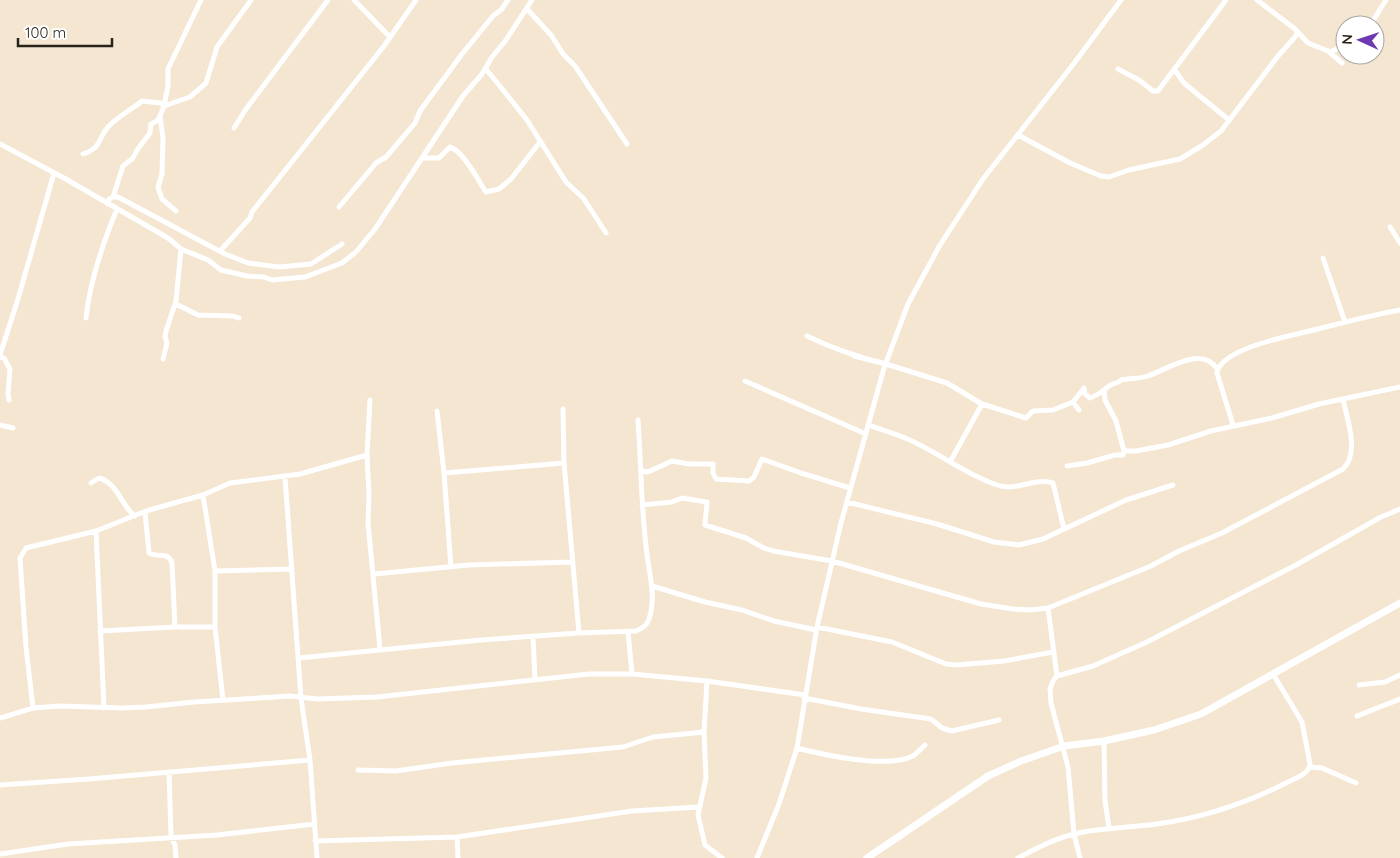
<svg xmlns="http://www.w3.org/2000/svg" width="1400" height="858" viewBox="0 0 1400 858" font-family="Quicksand,sans-serif">
  <rect width="100%" height="100%" fill="#f4e6d0"/>
  <g fill="none" stroke-linecap="round" stroke-linejoin="round">
    <path stroke="#fff" stroke-width="5" d="M 354,0 L 390,37
      M 1257,0 L 1295,29 L 1308,43 L 1328,51 L 1342,63
      M 527,9 L 551,35 L 563,54 L 575,66 L 627,144
      M 1368,25 L 1371,24 L 1386,0
      M 1330,52 L 1341,47 L 1345,39
      M 485,68 L 499,85 L 527,120 L 566,182 L 584,199 L 606,233
      M 1118,69 L 1139,80 L 1153,91 L 1158,91 L 1226,0
      M 1174,69 L 1184,83 L 1229,120
      M 234,128 L 246,109 L 328,0
      M 1018,135 L 1070,163 L 1101,176 L 1109,177 L 1129,170 L 1180,159 L 1203,145 L 1221,131 L 1278,56 L 1295,37 L 1297,33
      M 0,144 L 64,178 L 168,238 L 181,249 L 208,260 L 221,270 L 247,276 L 264,277 L 272,280 L 305,277 L 342,263 L 356,252 L 375,229 L 463,96 L 482,74 L 492,57 L 506,40 L 532,0
      M 83,154 C 103,147 97,139 108,127 C 118,116 131,110 142,101 L 161,103 L 164,106 L 168,86 L 168,69 L 201,0
      M 422,158 L 439,158 L 450,147 C 463,151 478,180 486,192 L 499,189 L 511,179 L 540,142
      M 113,197 L 123,166 L 133,158 L 137,150 L 150,133 L 151,124 L 157,121 L 160,116
      M 108,204 L 109,199 L 113,197 L 118,197 L 225,254 L 248,263 L 279,267 L 311,264 L 342,244
      M 339,207 L 376,163 L 386,157 L 398,143 L 415,123 L 420,111 L 462,54 L 493,16 L 501,10 L 508,0
      M 176,211 L 162,199 L 158,187 L 162,174 L 163,138 L 160,116 L 164,106 L 190,97 L 206,83 L 217,47 L 251,0
      M 1390,227 L 1400,243
      M 220,251 L 250,218 L 252,212 L 384,46 L 416,0
      M 1323,258 L 1345,322
      M 176,304 L 198,315 L 233,316 L 239,318
      M 86,318 C 90,280 102,245 117,209
      M 807,336 C 833,349 858,357 886,364 L 854,356
      M 0,355 L 18,299 L 54,173
      M 0,357 L 4,358 L 10,369 L 8,395 L 9,400
      M 163,359 L 167,343 L 165,337 L 166,331 L 176,301 L 181,249
      M 886,364 L 947,383 L 982,404 L 1026,418 L 1033,411 L 1053,410 L 1073,402 L 1079,410
      M 745,381 L 866,434
      M 1104,390 L 1105,400 L 1116,421 L 1124,451 L 1136,451 L 1168,445 L 1211,431 L 1272,418 L 1319,404 L 1400,387
      M 370,400 L 367,455 L 369,495 L 368,523 L 380,649
      M 1073,402 L 1084,388 L 1085,394 L 1090,398 C 1099,395 1102,391 1109,386 C 1113,383 1117,384 1121,380 C 1130,378 1139,379 1148,376 C 1168,369 1202,345 1217,369
      M 563,409 L 564,463 L 579,633
      M 437,411 L 444,473 L 451,567
      M 0,425 L 13,428
      M 868,425 C 880,429 893,433 905,438 C 937,451 964,474 997,485 C 1016,492 1034,477 1053,483 L 1064,529
      M 1233,425 L 1217,373 C 1221,347 1296,335 1318,329 C 1346,322 1372,315 1400,310
      M 950,462 L 982,404
      M 1067,466 L 1087,463 L 1115,455 L 1123,455 L 1124,451
      M 642,471 L 648,472 L 672,461 L 689,464 L 713,464 L 713,473 L 716,479 L 749,481 L 754,477 L 762,459 L 801,473 L 850,488
      M 444,473 L 564,463
      M 285,477 L 301,698 L 310,760 L 317,858
      M 91,483 L 99,478 C 118,483 121,506 135,516
      M 203,495 L 215,571 L 215,627 L 223,700
      M 847,502 L 937,524 L 994,542 L 1019,545 L 1043,539 L 1126,500 L 1173,485
      M 642,505 L 672,502 L 682,498 L 707,502 L 705,525 L 746,538 L 764,548 L 773,551 L 832,561 L 981,604 L 1013,609 L 1030,610 L 1048,608 L 1151,566 L 1179,551 L 1222,533 L 1343,469 C 1360,453 1347,419 1343,399
      M 145,512 L 149,553 C 157,558 169,551 172,563 L 175,627
      M 96,531 L 104,708
      M 215,571 L 292,569
      M 374,574 L 469,565 L 573,562
      M 652,586 L 705,602 L 742,610 L 774,621 L 816,630
      M 1048,608 L 1057,676
      M 817,627 L 892,642 L 946,664 L 956,665 L 1004,661 L 1053,652
      M 100,631 L 175,627 L 215,627
      M 628,631 L 632,674
      M 533,637 L 535,679
      M 299,658 L 481,640 L 579,633 L 636,631 C 642,628 647,626 649,619 C 657,596 648,570 646,546 C 641,504 641,462 638,420
      M 707,681 L 704,732 L 706,778 L 698,815 L 705,845 L 722,858
      M 1359,685 L 1385,682 L 1400,675
      M 804,698 L 861,709 L 931,719 L 942,728 L 952,731 L 999,720
      M 33,708 L 26,647 L 20,558 L 26,548 L 96,531 L 146,511 L 203,495 L 230,483 L 300,474 L 367,455
      M 1357,716 L 1400,699
      M 0,718 L 33,708 L 60,706 L 122,708 L 146,707 L 194,702 L 276,697 L 290,696 L 317,699 L 377,697 L 589,674 L 632,674 L 707,681 L 805,695
      M 1104,741 L 1105,801 L 1109,828
      M 797,748 C 824,755 887,769 913,756 C 917,753 921,749 925,745
      M 1310,767 L 1322,768 L 1356,783
      M 358,770 L 396,771 L 452,763 L 623,747 L 653,737 L 704,732
      M 169,772 L 171,836 L 175,845 L 176,858
      M 0,785 L 89,779 L 310,760
      M 457,837 L 458,858
      M 315,841 L 457,837 L 632,811 L 699,807
      M 0,854 L 68,844 L 217,835 L 315,824
      M 757,858 L 779,804 L 797,748 L 817,627 L 841,523 L 884,368 L 908,304 L 940,245 L 983,179 L 1075,62 L 1121,0
      M 1018,858 C 1035,849 1054,839 1074,834 C 1101,827 1130,828 1157,824 C 1202,818 1247,803 1288,782 C 1296,778 1309,774 1310,764 L 1302,722 L 1273,674
      M 1080,858 L 1074,834 L 1068,767 L 1051,703 L 1050,689 L 1053,681 L 1057,676 L 1093,666 L 1147,642 L 1296,565 L 1381,517 L 1400,509"/>
    <path stroke="#fff" stroke-width="7" d="M 867,858 L 988,776 L 1021,761 L 1064,746 L 1104,741 L 1154,730 L 1201,714 L 1400,603"/>
  </g>
  <g transform="translate(1360 40) rotate(273)"><circle r="24" fill="#ffffff" stroke="#a9a7a3"/>
  <path d="M0-4L9 19L0 12L-9 19Z" fill="#6d3ab1"/>
  <text y="-8" font-size="14" font-weight="bold" text-anchor="middle" fill="#27231a">N</text>
  </g>
  <path d="M18 38v8h94v-8" fill="none" stroke="#27231a" stroke-width="2.5"/>
  <text x="25" y="38" font-size="15" fill="#27231a" stroke="#ffffff" stroke-width="4" paint-order="stroke">100 m</text>
</svg>
